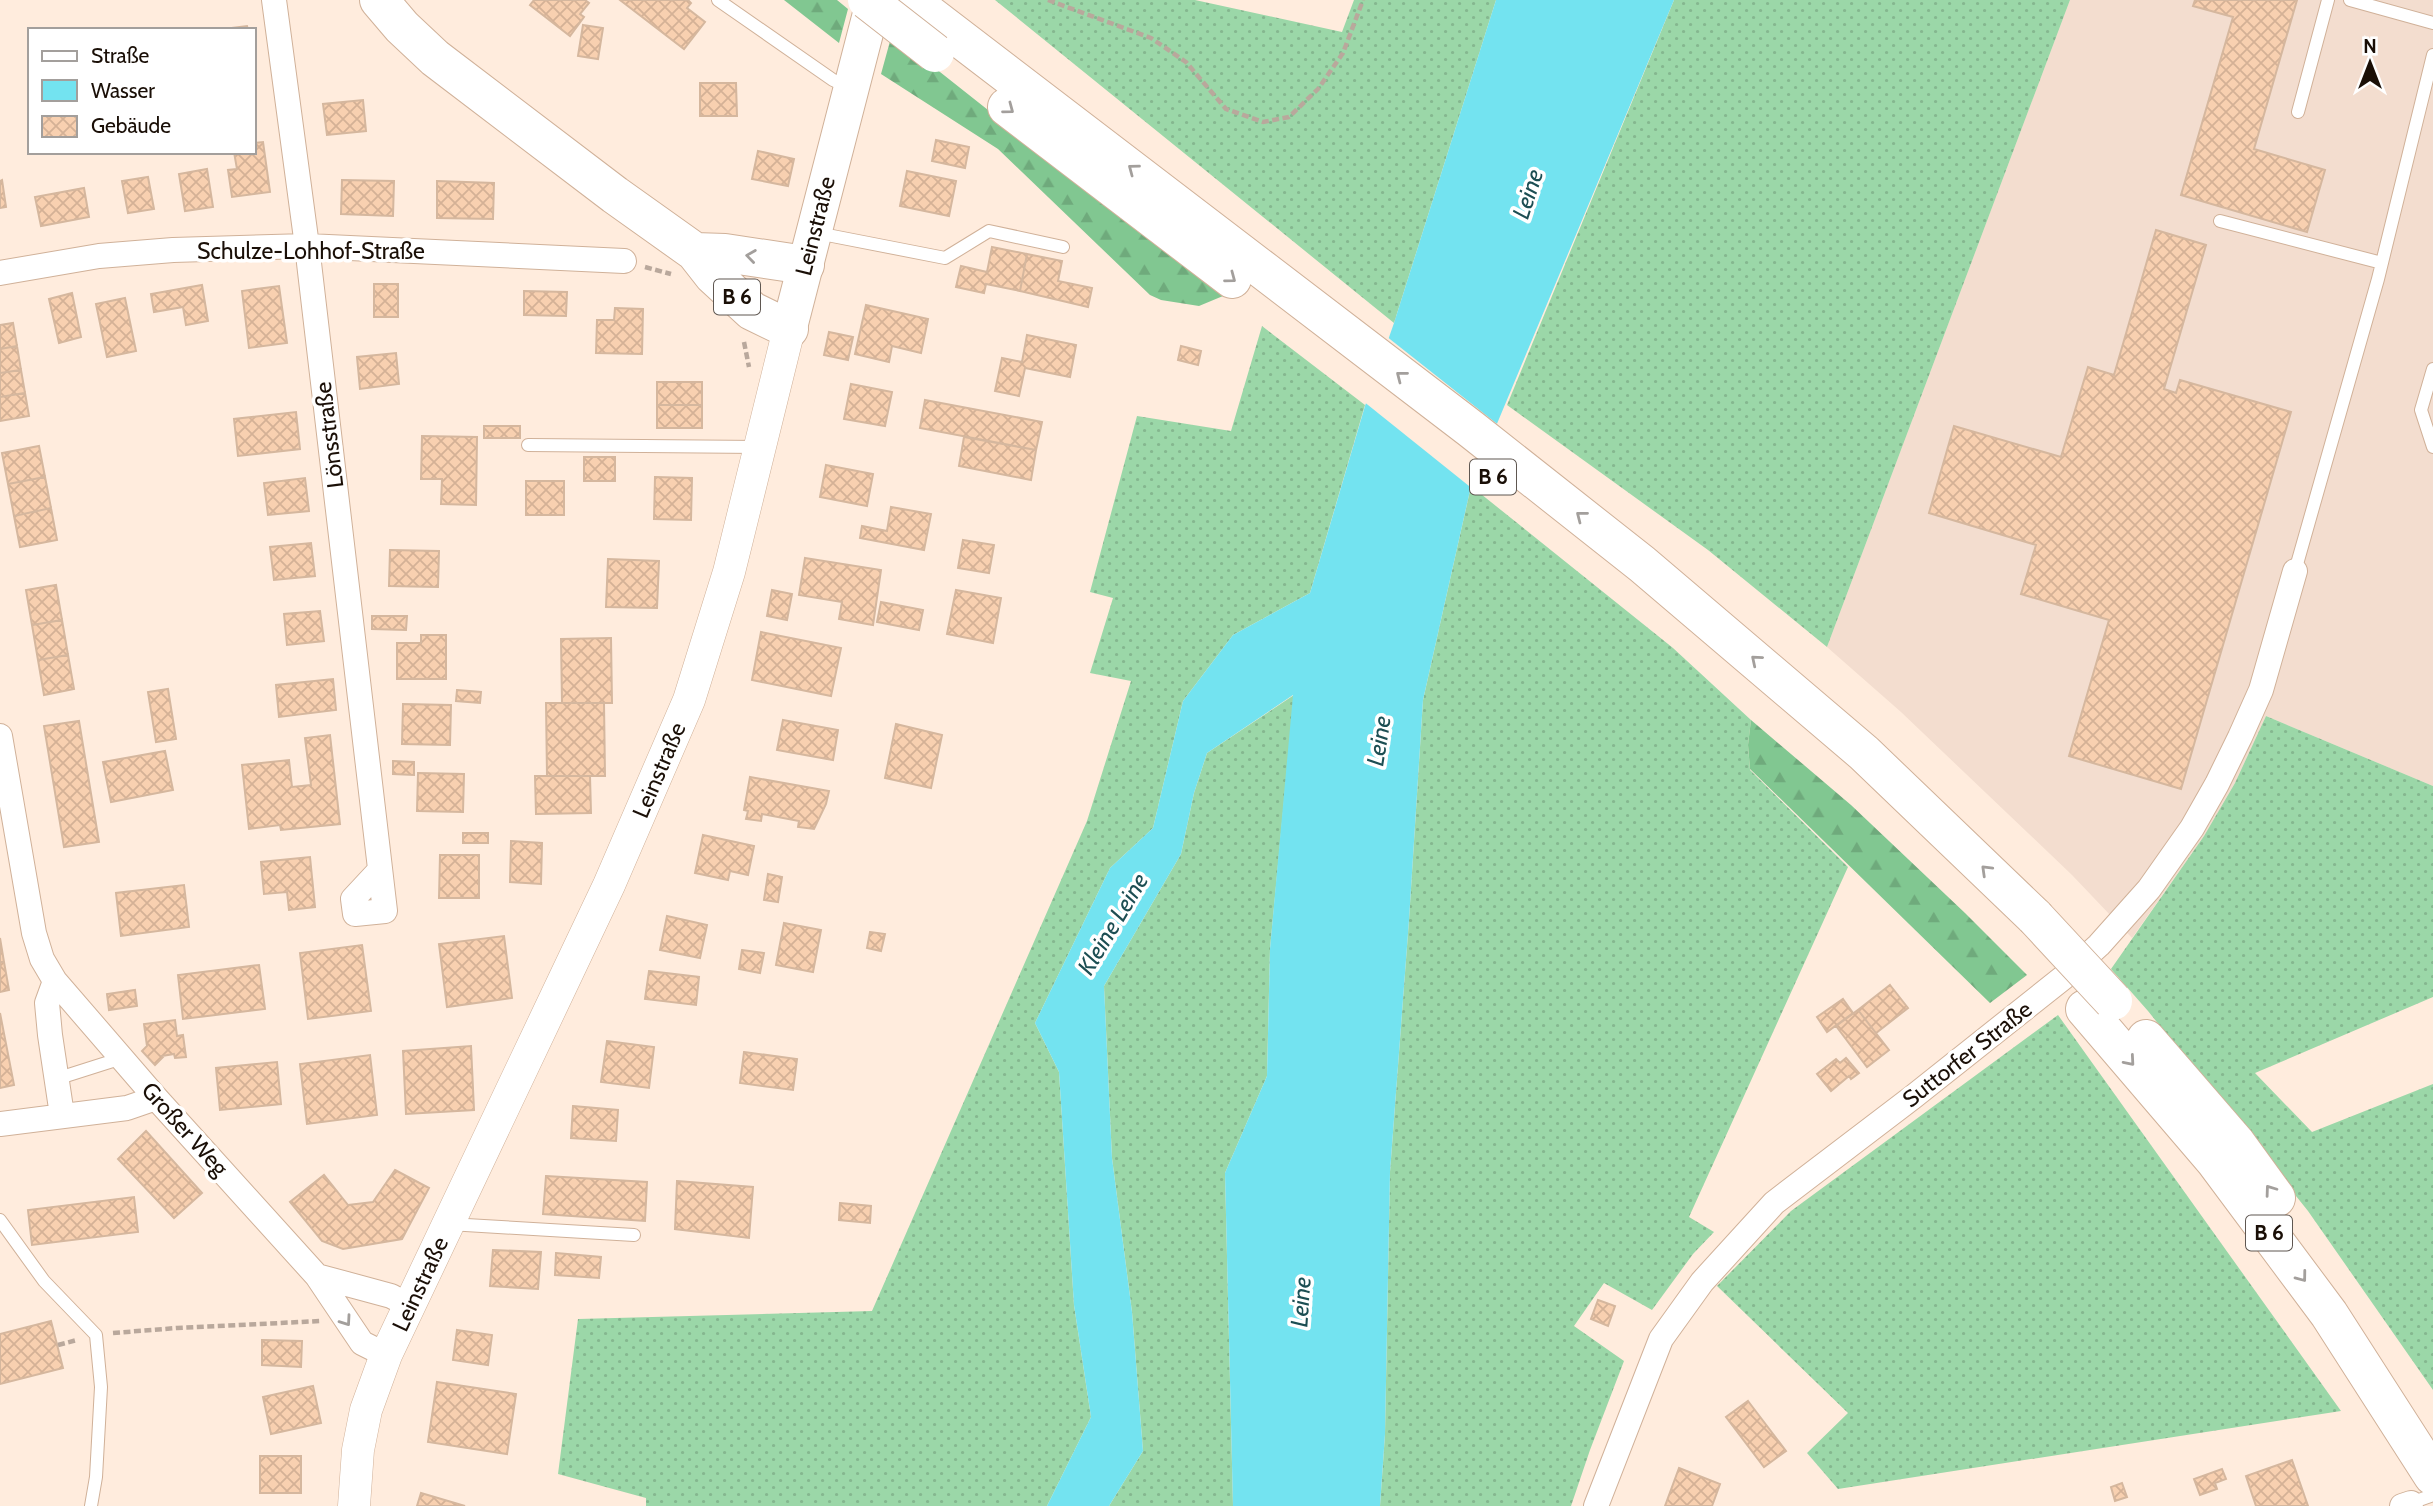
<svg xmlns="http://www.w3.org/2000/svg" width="2433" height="1506" viewBox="0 0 2433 1506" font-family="Cabin,sans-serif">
  <defs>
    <pattern id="grass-dots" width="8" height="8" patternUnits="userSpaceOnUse" patternTransform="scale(1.75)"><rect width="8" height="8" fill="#9bd7a8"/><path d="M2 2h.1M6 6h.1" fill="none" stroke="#85b78f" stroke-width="1.8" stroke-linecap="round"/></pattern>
    <pattern id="forest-firs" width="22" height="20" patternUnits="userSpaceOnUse" patternTransform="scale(1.75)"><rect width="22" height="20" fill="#81c791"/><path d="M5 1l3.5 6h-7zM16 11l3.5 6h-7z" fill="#6faa7c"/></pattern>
    <pattern id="building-cross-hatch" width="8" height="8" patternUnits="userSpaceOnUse" patternTransform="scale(1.75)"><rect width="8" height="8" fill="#f8d0b0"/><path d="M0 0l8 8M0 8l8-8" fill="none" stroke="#d4b196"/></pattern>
  </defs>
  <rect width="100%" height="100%" fill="#ffecdd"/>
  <path fill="#f3ddcf" d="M 2070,0 L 2433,0 L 2433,786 L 2266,716 L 2235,783 L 2204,836 L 2132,938 L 2072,875 L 1901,712 L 1827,647 Z"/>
  <path fill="url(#grass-dots)" d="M 995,0 L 1195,0 L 1342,32 L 1354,0 L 1496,0 L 1394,323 Z
    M 1674,0 L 2070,0 L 1827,647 L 1708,550 L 1507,405 Z
    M 1262,326 L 1365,405 L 1310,593 L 1233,635 L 1183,701 L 1153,828 L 1110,868 L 1035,1023 L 1059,1072 L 1074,1305 L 1091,1417 L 1047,1506 L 646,1506 L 646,1498 L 558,1474 L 578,1319 L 872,1311 L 1087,821 L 1131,681 L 1090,673 L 1113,598 L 1090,592 L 1137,416 L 1231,431 Z
    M 1471,486 L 1673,648 L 1751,720 L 1748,745 L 1750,770 L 1848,867 L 1689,1217 L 1714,1232 L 1693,1254 L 1652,1310 L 1604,1283 L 1574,1326 L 1624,1361 L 1590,1450 L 1571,1506 L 1380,1506 L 1385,1434 L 1390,1172 L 1409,920 L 1423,700 Z
    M 1294,695 L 1270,949 L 1267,1076 L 1225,1173 L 1233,1506 L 1109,1506 L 1143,1451 L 1132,1312 L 1112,1158 L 1104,986 L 1181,854 L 1194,793 L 1207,753 Z
    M 2266,716 L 2433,786 L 2433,997 L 2255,1073 L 2312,1132 L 2433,1084 L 2433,1390 L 2308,1211 L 2148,1011 L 2111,969 L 2204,836 L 2235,783 Z
    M 2058,1015 L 2341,1411 L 1838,1489 L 1807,1453 L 1848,1413 L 1717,1286 L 1791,1211 Z"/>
  <path fill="url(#forest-firs)" d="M 784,0 L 837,0 L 848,9 L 839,43 Z
    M 892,34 L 1223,296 L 1199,306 L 1161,300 L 1150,295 L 998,149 L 881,74 Z
    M 1751,720 L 1851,805 L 1965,913 L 2027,975 L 1990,1003 L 1750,769 L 1748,745 Z"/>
  <path fill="#73e3f0" d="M 1496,0 L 1674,0 L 1471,486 L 1423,700 L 1409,920 L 1390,1172 L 1385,1434 L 1380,1506 L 1233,1506 L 1225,1173 L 1267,1076 L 1270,949 L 1293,695 L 1207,753 L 1194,793 L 1181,854 L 1104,986 L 1112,1158 L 1132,1312 L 1143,1451 L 1109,1506 L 1047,1506 L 1091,1417 L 1074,1305 L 1059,1072 L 1035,1023 L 1110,868 L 1153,828 L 1183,701 L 1233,635 L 1310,593 L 1365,406 L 1394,323 Z"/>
  <path fill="#ffecdd" d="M 1386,336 L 1501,427 L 1474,490 L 1363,401 Z"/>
  <path fill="url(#building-cross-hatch)" stroke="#d5b79e" stroke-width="2" d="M 534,0 L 585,0 L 589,3 L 580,14 L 584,17 L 570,36 L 530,5 Z
    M 620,0 L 688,0 L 691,3 L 687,8 L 705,22 L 684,49 Z
    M 2195,0 L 2297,0 L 2254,149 L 2325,170 L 2307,232 L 2181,195 L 2233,17 L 2193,6 Z
    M 583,25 L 603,28 L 598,59 L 578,56 Z
    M 247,26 L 248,30 L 215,30 Z
    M 700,83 L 736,83 L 737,116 L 700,116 Z
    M 363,100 L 366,131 L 327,135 L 323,104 Z
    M 936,140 L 969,147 L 965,168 L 932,161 Z
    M 263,142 L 270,192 L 232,197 L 228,170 L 237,169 L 234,152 L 254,152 L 254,143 Z
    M 758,151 L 794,159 L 788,186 L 752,179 Z
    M 207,169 L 213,207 L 185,211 L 179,174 Z
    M 907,171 L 956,181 L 949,216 L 900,206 Z
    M 148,177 L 154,209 L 128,213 L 122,181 Z
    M 2,180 L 6,207 L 0,208 L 0,181 Z
    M 342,180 L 394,181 L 393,216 L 341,214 Z
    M 437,181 L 494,183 L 493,219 L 437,218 Z
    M 84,188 L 89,217 L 41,226 L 35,197 Z
    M 2156,230 L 2206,245 L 2164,389 L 2176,393 L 2180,380 L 2291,412 L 2181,789 L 2069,756 L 2109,620 L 2021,594 L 2036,545 L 1929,513 L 1954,426 L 2061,457 L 2088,367 L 2114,375 Z
    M 992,247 L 1027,254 L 1020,291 L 986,284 L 984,293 L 956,287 L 961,266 L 987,272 Z
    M 1027,254 L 1062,261 L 1058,281 L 1092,288 L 1088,307 L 1020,291 Z
    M 374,284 L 398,284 L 398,317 L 374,317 Z
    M 202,285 L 208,321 L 186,325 L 183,307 L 154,312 L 151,294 Z
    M 279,286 L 287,343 L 249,348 L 242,291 Z
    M 524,291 L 567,292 L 566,316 L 524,315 Z
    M 72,293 L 81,337 L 59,343 L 49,299 Z
    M 125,298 L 136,351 L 107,357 L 96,304 Z
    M 866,305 L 928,319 L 921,353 L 892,346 L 889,362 L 855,354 Z
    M 615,308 L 643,309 L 642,354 L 596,353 L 597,320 L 614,320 Z
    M 13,323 L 17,346 L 0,349 L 0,325 Z
    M 829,332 L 853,337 L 848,360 L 824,355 Z
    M 1027,335 L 1076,345 L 1070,377 L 1025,368 L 1019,396 L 995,391 L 1002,358 L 1022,362 Z
    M 17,346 L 21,370 L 0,373 L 0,349 Z
    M 1181,346 L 1201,351 L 1198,365 L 1178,360 Z
    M 396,353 L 399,384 L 360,389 L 357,357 Z
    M 21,370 L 25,393 L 0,397 L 0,373 Z
    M 657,382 L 702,382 L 702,405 L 657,405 Z
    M 851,384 L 892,392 L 885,426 L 844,419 Z
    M 25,393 L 29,416 L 0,421 L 0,397 Z
    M 925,400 L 1042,422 L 1036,450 L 920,428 Z
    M 657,405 L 702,405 L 702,428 L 657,428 Z
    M 296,412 L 300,449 L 238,456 L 234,419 Z
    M 484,426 L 520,426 L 520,438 L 484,438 Z
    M 422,436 L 477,437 L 476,505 L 441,504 L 442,479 L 421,479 Z
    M 964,437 L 1036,450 L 1031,480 L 959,466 Z
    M 39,446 L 45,477 L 8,484 L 2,453 Z
    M 584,457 L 615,457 L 615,481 L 584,481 Z
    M 826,465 L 873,474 L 867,506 L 820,497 Z
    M 45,477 L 51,508 L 14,516 L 8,484 Z
    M 655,477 L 692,478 L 691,520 L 654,519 Z
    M 305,478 L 309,511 L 268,515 L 264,483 Z
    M 526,481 L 564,481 L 564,515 L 526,515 Z
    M 891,507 L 931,514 L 924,550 L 860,538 L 862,526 L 887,531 Z
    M 51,508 L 57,540 L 20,547 L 14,516 Z
    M 963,540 L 994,545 L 989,573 L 958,568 Z
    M 311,543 L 315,576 L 274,580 L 270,547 Z
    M 390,550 L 439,551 L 438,587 L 389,586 Z
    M 805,558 L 881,570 L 873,625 L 839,619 L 842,602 L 799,595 Z
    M 608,559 L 659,561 L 657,608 L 606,607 Z
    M 56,585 L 62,620 L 32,625 L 26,590 Z
    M 772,590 L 792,594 L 787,620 L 767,616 Z
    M 956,590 L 1001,598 L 993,643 L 947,634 Z
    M 881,602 L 923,610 L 919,630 L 877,622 Z
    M 320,611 L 324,641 L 287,645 L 284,614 Z
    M 372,616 L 407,616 L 406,630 L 372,629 Z
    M 62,620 L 68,655 L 38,660 L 32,625 Z
    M 761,632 L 841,648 L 831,696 L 752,680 Z
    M 421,635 L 446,635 L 446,679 L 397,679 L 397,643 L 421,643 Z
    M 611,638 L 612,703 L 562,703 L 561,639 Z
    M 68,655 L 74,689 L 44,695 L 38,660 Z
    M 333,679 L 336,710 L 279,717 L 276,685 Z
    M 168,689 L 176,739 L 156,742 L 148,692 Z
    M 457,690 L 481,692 L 480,703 L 456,701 Z
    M 546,703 L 604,703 L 605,776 L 547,776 Z
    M 403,704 L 451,705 L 450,745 L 402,744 Z
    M 783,720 L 838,730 L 833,760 L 777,750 Z
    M 79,721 L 99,842 L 64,847 L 44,726 Z
    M 896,724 L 942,735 L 931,788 L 885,778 Z
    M 330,735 L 340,824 L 281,830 L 280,825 L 249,829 L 242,765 L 289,760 L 292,787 L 311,785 L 305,738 Z
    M 165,751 L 173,790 L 111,802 L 103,762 Z
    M 393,761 L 414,762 L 414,775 L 393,774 Z
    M 418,773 L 464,774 L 463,812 L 417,811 Z
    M 535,776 L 590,776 L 591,813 L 536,814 Z
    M 750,777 L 829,791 L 826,804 L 814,829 L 798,827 L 799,821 L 762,814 L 761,821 L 746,819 L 748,811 L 744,810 Z
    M 463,833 L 488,833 L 488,843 L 463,843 Z
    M 703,835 L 754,846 L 748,875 L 730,871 L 728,880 L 695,873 Z
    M 511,841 L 542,843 L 541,884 L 510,882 Z
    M 440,855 L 479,855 L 479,898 L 439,898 Z
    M 310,857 L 315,907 L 289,910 L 287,892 L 264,894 L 261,862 Z
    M 768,874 L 782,877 L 778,902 L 764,900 Z
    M 184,885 L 189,927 L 121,936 L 116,893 Z
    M 667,916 L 707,925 L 700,958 L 660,950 Z
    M 784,923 L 821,930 L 813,972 L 776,965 Z
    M 870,932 L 885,934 L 881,951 L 867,948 Z
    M 504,936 L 512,998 L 447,1007 L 439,944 Z
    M 0,938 L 4,962 L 0,962 Z
    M 362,945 L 371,1011 L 308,1019 L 300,953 Z
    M 742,950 L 764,953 L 760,973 L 739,969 Z
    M 0,962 L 4,962 L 9,990 L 0,992 Z
    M 259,965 L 265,1009 L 183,1019 L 178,975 Z
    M 649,971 L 699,977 L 696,1005 L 645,999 Z
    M 1890,985 L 1908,1008 L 1876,1033 L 1858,1010 Z
    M 135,990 L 137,1006 L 109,1010 L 107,994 Z
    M 1843,999 L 1853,1013 L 1827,1032 L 1817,1017 Z
    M 1858,1010 L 1889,1050 L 1867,1067 L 1836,1026 Z
    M 0,1013 L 14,1085 L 0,1088 Z
    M 175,1020 L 177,1036 L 183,1035 L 186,1057 L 175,1058 L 174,1054 L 162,1056 L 163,1057 L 155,1065 L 142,1051 L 147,1046 L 144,1024 Z
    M 607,1041 L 654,1047 L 649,1088 L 601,1082 Z
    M 471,1046 L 474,1110 L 406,1114 L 403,1051 Z
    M 744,1052 L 797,1059 L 793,1090 L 740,1083 Z
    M 370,1055 L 377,1115 L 307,1124 L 300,1064 Z
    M 1846,1058 L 1859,1073 L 1851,1079 L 1849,1076 L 1831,1091 L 1817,1074 L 1836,1059 L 1840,1063 Z
    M 277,1062 L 281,1104 L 220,1110 L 216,1068 Z
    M 573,1106 L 618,1110 L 616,1141 L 571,1138 Z
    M 146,1131 L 202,1193 L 174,1218 L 118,1159 Z
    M 395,1170 L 429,1188 L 402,1239 L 343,1249 L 322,1241 L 290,1202 L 324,1175 L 348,1205 L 373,1202 Z
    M 546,1176 L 647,1182 L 645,1221 L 543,1214 Z
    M 677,1181 L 753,1187 L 749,1238 L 675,1229 Z
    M 134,1197 L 138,1232 L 32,1245 L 28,1210 Z
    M 840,1203 L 871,1206 L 870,1223 L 839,1220 Z
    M 493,1250 L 541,1252 L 538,1289 L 490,1286 Z
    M 556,1253 L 601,1257 L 599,1278 L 555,1275 Z
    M 1598,1300 L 1615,1306 L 1608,1326 L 1591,1319 Z
    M 51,1321 L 63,1368 L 0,1384 L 0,1334 Z
    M 457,1330 L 492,1335 L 488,1365 L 453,1360 Z
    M 262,1340 L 302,1341 L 301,1367 L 262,1365 Z
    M 437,1382 L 516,1394 L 507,1454 L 428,1442 Z
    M 313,1386 L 321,1423 L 271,1434 L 263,1397 Z
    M 1748,1401 L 1786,1451 L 1764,1467 L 1726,1417 Z
    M 260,1456 L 301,1456 L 301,1493 L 260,1493 Z
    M 2292,1460 L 2308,1506 L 2256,1506 L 2246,1476 Z
    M 1679,1468 L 1720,1484 L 1712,1506 L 1665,1506 Z
    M 2222,1469 L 2226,1479 L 2215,1483 L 2217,1489 L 2200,1495 L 2194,1479 Z
    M 2122,1483 L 2127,1497 L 2115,1501 L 2111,1487 Z
    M 421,1493 L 465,1506 L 417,1506 Z"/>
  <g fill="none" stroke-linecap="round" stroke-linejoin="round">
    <defs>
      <path id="service" d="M 718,0 L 833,80 L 850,88
        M 2350,0 L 2433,23
        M 2298,112 L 2328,0
        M 2220,221 L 2382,263
        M 817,233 L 945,258 L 989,231 L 1063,247
        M 2433,369 L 2421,410 L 2433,447
        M 528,445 L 759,447
        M 2295,571 L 2378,279 L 2433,55
        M 56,1079 L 122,1058
        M 0,1220 L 44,1281 L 96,1335 L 101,1387 L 96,1477 L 91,1506
        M 449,1224 L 634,1235
        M 2411,1503 L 2433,1495"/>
      <path id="minor" d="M 274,0 L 307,246 L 385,911 L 355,914 L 353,899 L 380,870
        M 0,273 L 99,256 L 173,250 L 307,246 L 624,261
        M 0,736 L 34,933 L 42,959 L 55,981 L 156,1098 L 317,1276 L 362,1343 L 386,1355
        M 55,981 L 47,1003 L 50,1035 L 62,1115
        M 0,1124 L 127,1108 L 156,1098
        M 317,1276 L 391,1296 L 410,1306
        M 1596,1506 L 1661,1339 L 1702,1282 L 1774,1203 L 1913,1097 L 2064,977 L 2099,945 L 2149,889 L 2192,828 L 2217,784 L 2240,737 L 2261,690 L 2295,571
        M 2402,1506 L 2411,1503"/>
      <path id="tertiary" d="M 354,1506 L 358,1450 L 366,1410 L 386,1355 L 609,885 L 689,700 L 729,572 L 789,329"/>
      <path id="secondary" d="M 789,329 L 874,0"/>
      <path id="trunk" d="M 379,0 L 402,27 L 435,58 L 615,195 L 695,252 L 713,275 L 752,311 L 789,329
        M 910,0 L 1471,429 L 1642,564 L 1864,753 L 2035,917
        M 1007,107 L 1232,279
        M 695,252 L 725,253 L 805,265
        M 2085,1009 L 2215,1161 L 2329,1314 L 2433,1476
        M 2146,1039 L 2236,1143 L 2276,1198"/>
    </defs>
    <use href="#service" stroke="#d0b199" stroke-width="14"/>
    <use href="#minor" stroke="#d0b199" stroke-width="26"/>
    <use href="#tertiary" stroke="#d0b199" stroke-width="33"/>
    <use href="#secondary" stroke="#d0b199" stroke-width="37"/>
    <use href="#trunk" stroke="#d0b199" stroke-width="40"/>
    <path stroke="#b9a89c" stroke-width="4.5" stroke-dasharray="7 3.5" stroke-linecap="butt" d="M 1048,0 L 1151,38 L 1186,62 L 1226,109 L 1263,122 L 1289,117 L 1318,89 L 1343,53 L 1363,0
      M 645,267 L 671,274
      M 744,342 L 749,367
      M 113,1333 L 177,1328 L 321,1321
      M 58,1345 L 77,1340"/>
    <use href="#service" stroke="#fff" stroke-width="12"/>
    <use href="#minor" stroke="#fff" stroke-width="24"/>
    <use href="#tertiary" stroke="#fff" stroke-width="32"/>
    <use href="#secondary" stroke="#fff" stroke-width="35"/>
    <use href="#trunk" stroke="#fff" stroke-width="38"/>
    <defs>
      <path id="trunk-bridge" d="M 867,0 L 935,53
        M 2035,917 L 2113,1001"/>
    </defs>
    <use href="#trunk-bridge" stroke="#d0b199" stroke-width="40" stroke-linecap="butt"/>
    <use href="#trunk-bridge" stroke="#fff" stroke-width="38"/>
  </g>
  <defs><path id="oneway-chevron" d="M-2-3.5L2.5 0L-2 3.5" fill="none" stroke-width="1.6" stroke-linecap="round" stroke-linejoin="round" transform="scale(1.75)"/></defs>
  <g stroke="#a39f9c">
    <use href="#oneway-chevron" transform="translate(1009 109) rotate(37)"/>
    <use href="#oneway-chevron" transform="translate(1133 169) rotate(-143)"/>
    <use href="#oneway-chevron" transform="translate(751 256) rotate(-172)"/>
    <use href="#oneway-chevron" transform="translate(1231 278) rotate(37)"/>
    <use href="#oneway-chevron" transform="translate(1401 376) rotate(-142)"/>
    <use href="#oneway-chevron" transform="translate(1581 516) rotate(-142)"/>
    <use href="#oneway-chevron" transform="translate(1756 660) rotate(-140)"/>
    <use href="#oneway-chevron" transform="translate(1986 870) rotate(-136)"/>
    <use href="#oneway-chevron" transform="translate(2130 1061) rotate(49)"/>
    <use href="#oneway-chevron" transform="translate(2270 1190) rotate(-126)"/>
    <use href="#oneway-chevron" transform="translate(2302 1277) rotate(53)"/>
    <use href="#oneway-chevron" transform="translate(346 1321) rotate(55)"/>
  </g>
  <g text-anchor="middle" stroke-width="7" stroke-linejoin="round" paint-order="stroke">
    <g fill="#fff" stroke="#5f5751" stroke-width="2">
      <rect x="714" y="279.5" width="46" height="35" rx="5"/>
      <rect x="1470" y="459.5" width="46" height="35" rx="5"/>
      <rect x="2246" y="1215.5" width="46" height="35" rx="5"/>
    </g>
    <g font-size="21" font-weight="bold" fill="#1a0f07">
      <text x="737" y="304">B 6</text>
      <text x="1493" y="484">B 6</text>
      <text x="2269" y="1240">B 6</text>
    </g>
    <g font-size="23" fill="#1a0f07" stroke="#fff">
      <text transform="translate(815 226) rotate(-76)" y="8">Leinstraße</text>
      <text x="311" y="259">Schulze-Lohhof-Straße</text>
      <text transform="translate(329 435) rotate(-97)" y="8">Lönsstraße</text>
      <text transform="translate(659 770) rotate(-67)" y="8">Leinstraße</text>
      <text transform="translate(1967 1054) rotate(-38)" y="8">Suttorfer Straße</text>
      <text transform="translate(185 1129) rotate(48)" y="8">Großer Weg</text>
      <text transform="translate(420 1284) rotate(-65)" y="8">Leinstraße</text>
    </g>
    <g font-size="24" font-style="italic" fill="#1c4e53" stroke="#fff">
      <text transform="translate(1528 194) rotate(-72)" y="8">Leine</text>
      <text transform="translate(1379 741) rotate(-81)" y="8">Leine</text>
      <text transform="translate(1113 924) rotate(-59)" y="8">Kleine Leine</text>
      <text transform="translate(1301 1302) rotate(-86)" y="8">Leine</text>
    </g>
  </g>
  <rect x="28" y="28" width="228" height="126" fill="#ffffff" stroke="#a39f9c" stroke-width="2"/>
  <rect x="42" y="51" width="35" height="10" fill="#ffffff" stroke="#a39f9c" stroke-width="2"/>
  <text x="91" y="63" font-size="21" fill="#1a0f07">Straße</text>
  <rect x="42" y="80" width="35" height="21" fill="#73e3f0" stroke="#a39f9c" stroke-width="2"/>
  <text x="91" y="98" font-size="21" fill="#1a0f07">Wasser</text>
  <rect x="42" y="116" width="35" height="21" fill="url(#building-cross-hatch)" stroke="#a39f9c" stroke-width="2"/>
  <text x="91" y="133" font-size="21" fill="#1a0f07">Gebäude</text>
  <g transform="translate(2370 63)" stroke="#ffffff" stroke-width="5" paint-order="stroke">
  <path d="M0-5L12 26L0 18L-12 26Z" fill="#1a0f07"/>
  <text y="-10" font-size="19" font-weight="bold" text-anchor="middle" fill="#1a0f07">N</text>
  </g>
</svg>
